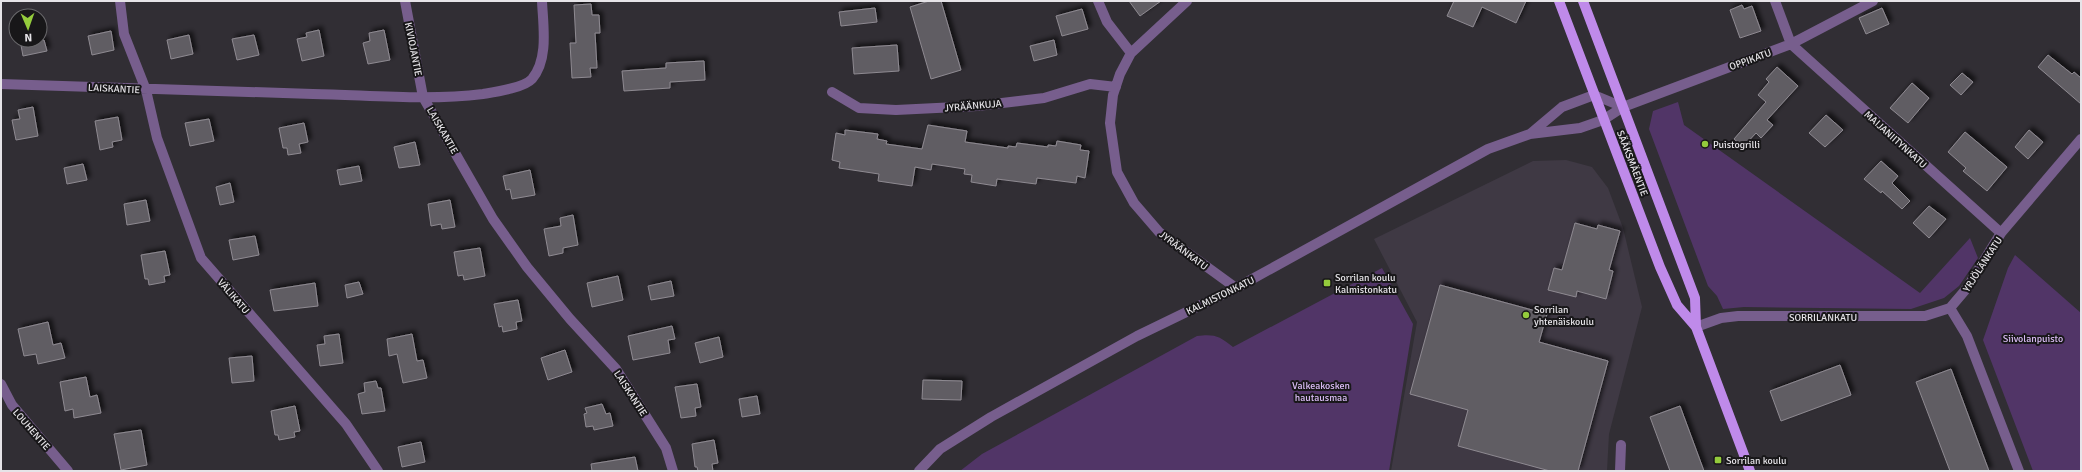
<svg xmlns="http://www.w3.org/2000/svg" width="2082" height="472" viewBox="0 0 2082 472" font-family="Signika,sans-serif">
  <defs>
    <filter id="shadow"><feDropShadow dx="3.5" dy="-3.5" stdDeviation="2" flood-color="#0009"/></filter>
  </defs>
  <rect width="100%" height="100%" fill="#312e34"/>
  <path fill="#3f3944" d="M 1566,160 L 1592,167 L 1608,188 L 1623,228 L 1642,307 L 1609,434 L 1607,471 L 1391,471 L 1417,322 L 1374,239 L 1533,161 Z"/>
  <path fill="#513567" d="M 1678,102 L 1684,125 L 1920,293 L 1970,238 L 1978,258 L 1959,286 L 1944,298 L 1911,309 L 1744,307 L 1723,309 L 1717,296 L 1708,286 L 1649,129 L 1653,111 Z
    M 2015,255 L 2081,313 L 2081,471 L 2033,471 L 1983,340 L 2008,268 Z
    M 1382,268 L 1413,324 L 1389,471 L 960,471 L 982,454 L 1197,336 C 1215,334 1219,336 1233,347 Z"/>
  <path fill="#615d64" stroke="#8e8a91" filter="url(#shadow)" d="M 929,1 L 941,1 L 961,70 L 931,79 L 910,7 Z
    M 1129,1 L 1161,1 L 1140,16 Z
    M 1454,1 L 1526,1 L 1516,23 L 1482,7 L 1473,27 L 1447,16 Z
    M 591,4 L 592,15 L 599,15 L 600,33 L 595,33 L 597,68 L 590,68 L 591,77 L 572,78 L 570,43 L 576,43 L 574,5 Z
    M 1742,5 L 1744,9 L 1752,6 L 1761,31 L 1740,38 L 1730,10 Z
    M 875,8 L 877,22 L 841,26 L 839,12 Z
    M 1882,8 L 1889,24 L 1866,34 L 1859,18 Z
    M 1082,9 L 1088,29 L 1062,36 L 1056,16 Z
    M 319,30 L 324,56 L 302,61 L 297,39 L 307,37 L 306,33 Z
    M 384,30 L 390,60 L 368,64 L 363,43 L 370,41 L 369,33 Z
    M 111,31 L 114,50 L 92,55 L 88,36 Z
    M 189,35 L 193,54 L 171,59 L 167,40 Z
    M 254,35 L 259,55 L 237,60 L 232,39 Z
    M 20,40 L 44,40 L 47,51 L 23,56 Z
    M 1054,40 L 1057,55 L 1034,61 L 1030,46 Z
    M 897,45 L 899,71 L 854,74 L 852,48 Z
    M 2048,55 L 2072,74 L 2074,72 L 2081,78 L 2081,104 L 2038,67 Z
    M 704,61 L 705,80 L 670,82 L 670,88 L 624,91 L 622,71 L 666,68 L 666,63 Z
    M 1777,67 L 1798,86 L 1767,120 L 1773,125 L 1761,138 L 1756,133 L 1743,147 L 1734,139 L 1766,102 L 1758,95 L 1769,82 L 1766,79 Z
    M 1962,73 L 1973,82 L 1961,95 L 1950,85 Z
    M 1912,83 L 1929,98 L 1908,123 L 1890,108 Z
    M 33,107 L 38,136 L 16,140 L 12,120 L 20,119 L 18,110 Z
    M 1826,115 L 1843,130 L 1825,147 L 1809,133 Z
    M 118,117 L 122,140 L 112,142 L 113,147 L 100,150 L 95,121 Z
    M 209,119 L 214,141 L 190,146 L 185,123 Z
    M 304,123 L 308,142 L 299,144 L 301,153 L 288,155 L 287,148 L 283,148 L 279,128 Z
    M 928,125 L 967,131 L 965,142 L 1008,148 L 1008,146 L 1016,147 L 1017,143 L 1048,147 L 1048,145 L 1056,146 L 1057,141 L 1081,145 L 1080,150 L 1089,151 L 1085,178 L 1077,176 L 1076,183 L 1037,178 L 1036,184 L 997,179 L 996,186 L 971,182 L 972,175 L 964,174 L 965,169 L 932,164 L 931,170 L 915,167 L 912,186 L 878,181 L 879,174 L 839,168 L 840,162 L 832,160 L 836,133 L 845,135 L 845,130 L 878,134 L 877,139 L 887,141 L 886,144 L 922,149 Z
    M 2029,130 L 2043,142 L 2028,159 L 2015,147 Z
    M 1965,132 L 2007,167 L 1987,191 L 1963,171 L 1966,168 L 1948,152 Z
    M 415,142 L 420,165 L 399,168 L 394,147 Z
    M 1881,161 L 1898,176 L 1892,183 L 1910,201 L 1902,209 L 1882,191 L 1881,193 L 1864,179 Z
    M 83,164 L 87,180 L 67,184 L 64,168 Z
    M 359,166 L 362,181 L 340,185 L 337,170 Z
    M 530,170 L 535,195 L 512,199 L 510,189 L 506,190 L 503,176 Z
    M 230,183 L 234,202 L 220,205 L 216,187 Z
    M 146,200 L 150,221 L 127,225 L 124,204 Z
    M 450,200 L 455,227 L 442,229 L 441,224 L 431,226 L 428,204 Z
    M 1929,206 L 1946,219 L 1929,238 L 1913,223 Z
    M 573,215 L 578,245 L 563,248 L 563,253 L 549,256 L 544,229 L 561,226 L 560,218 Z
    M 1575,223 L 1597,229 L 1598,225 L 1620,231 L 1609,270 L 1613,271 L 1606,299 L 1577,291 L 1576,297 L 1548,290 L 1554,268 L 1562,270 Z
    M 255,236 L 259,255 L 233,260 L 229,240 Z
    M 480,248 L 485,276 L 464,280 L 463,275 L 458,276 L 454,252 Z
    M 165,251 L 170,275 L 164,276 L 165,282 L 149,285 L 148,279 L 145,279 L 141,255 Z
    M 618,276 L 623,300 L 592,307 L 587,283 Z
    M 671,281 L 674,296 L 651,300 L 648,286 Z
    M 359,282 L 363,294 L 347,298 L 345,285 Z
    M 315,283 L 318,306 L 274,311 L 270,290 Z
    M 1440,285 L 1547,314 L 1539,342 L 1608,361 L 1578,471 L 1550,471 L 1458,446 L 1468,410 L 1410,394 Z
    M 518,300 L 522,321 L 516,322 L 517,329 L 503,332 L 502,326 L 499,327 L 494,304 Z
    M 48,322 L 53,345 L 61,343 L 65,358 L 38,364 L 36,354 L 24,356 L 18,329 Z
    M 672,326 L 675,339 L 668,340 L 670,353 L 633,360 L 628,336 Z
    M 339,334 L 343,363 L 320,366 L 317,345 L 325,344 L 324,336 Z
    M 412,334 L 417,361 L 423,360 L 427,378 L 403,383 L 397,354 L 389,356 L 387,339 Z
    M 719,337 L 723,357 L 700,363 L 695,343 Z
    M 565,350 L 572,372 L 548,380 L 541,358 Z
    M 252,356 L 254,381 L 232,383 L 229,358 Z
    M 1840,365 L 1851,395 L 1781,421 L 1770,391 Z
    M 1951,369 L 1989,471 L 1950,471 L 1916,382 Z
    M 86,377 L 90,397 L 97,395 L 101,413 L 74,418 L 73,409 L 65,411 L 60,382 Z
    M 923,380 L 962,381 L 961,400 L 922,399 Z
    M 376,381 L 378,388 L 381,388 L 385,411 L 362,414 L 358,394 L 365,392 L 364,383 Z
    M 697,384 L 701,407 L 695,408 L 696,416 L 681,418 L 675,387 Z
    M 757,396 L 760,414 L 742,417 L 739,399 Z
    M 602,404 L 606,414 L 610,413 L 613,426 L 594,430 L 593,426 L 586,427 L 584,414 L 587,413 L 585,408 Z
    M 295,406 L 300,431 L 294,432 L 295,437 L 279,440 L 278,435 L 275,435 L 271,411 Z
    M 1680,406 L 1704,471 L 1670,471 L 1650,417 Z
    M 141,430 L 147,465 L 121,470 L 114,434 Z
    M 714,440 L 718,463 L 712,464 L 713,471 L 698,471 L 697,467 L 695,467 L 692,444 Z
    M 421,442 L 425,462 L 402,467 L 398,447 Z
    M 635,457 L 638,471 L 592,471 L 591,464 Z"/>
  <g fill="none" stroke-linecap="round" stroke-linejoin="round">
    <path stroke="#775e8d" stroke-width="10" d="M 120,1 L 124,34 L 146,90 L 157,138 L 201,258 L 346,424 L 378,471
      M 405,1 L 423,97 L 493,219 L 527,267 L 570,319 L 616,369 L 666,448 L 673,471
      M 1098,1 L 1107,22 L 1131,53
      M 1187,1 L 1131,53 L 1120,74 L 1113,95 L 1110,123 L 1117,172 L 1134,203 L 1159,232 L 1236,288
      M 1775,1 L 1791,44 L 2001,233
      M 1,84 C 105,88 209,91 313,94 C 369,95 427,101 483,94 C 495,92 524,88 532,79 C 549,59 543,25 542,1
      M 832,92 L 859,108 L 896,110 L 977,106 L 1044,98 L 1090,84 L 1116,87
      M 1530,134 L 1562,107 L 1594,95 L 1623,107
      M 1950,308 L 1967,288 L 2001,233 L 2081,139
      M 1950,308 L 1967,336 L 2019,471
      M 1696,327 L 1721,318 L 1738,316 L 1925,316 L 1950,308
      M 1,384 L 12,405 L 68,471
      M 919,471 L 940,449 L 991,417 L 1137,336 L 1236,288 L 1488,149 L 1530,134 L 1580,128 L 1603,120 L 1623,107 L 1791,44 L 1873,1
      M 1620,471 L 1621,445"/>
    <path stroke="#bf8aea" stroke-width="10" d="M 1559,1 L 1660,267 L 1677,305 L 1696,327
      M 1583,1 L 1695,298 L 1696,327 L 1750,471"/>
  </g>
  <g fill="#94cc3c" stroke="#181719" stroke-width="1.5">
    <circle cx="1705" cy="144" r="4"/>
    <rect x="1323" y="279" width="8" height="8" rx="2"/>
    <circle cx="1526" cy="315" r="4"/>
    <rect x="1714" y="456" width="8" height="8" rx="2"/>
  </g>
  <g text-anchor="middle" stroke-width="4" stroke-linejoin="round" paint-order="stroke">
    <g font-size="10" fill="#e6e4e8" stroke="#181719">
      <text transform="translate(414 49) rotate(79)" y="4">KIVIOJANTIE</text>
      <text transform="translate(1750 59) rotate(-20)" y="4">OPPIKATU</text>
      <text transform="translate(114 88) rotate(3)" y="4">LAISKANTIE</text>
      <text transform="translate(973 105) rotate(-5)" y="4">JYRÄÄNKUJA</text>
      <text transform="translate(443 130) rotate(60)" y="4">LAISKANTIE</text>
      <text transform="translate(1896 139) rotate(42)" y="4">MAIJANIITYNKATU</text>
      <text transform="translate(1633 163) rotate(69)" y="4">SÄÄKSMÄENTIE</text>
      <text transform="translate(1184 250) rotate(37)" y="4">JYRÄÄNKATU</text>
      <text transform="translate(1982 264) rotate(-57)" y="4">YRJÖLÄNKATU</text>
      <text transform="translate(1220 295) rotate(-26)" y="4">KALMISTONKATU</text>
      <text transform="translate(234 296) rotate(49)" y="4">VÄLIKATU</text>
      <text x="1823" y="321">SORRILANKATU</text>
      <text transform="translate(631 393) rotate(57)" y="4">LAISKANTIE</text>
      <text transform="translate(32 429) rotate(49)" y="4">LOUHENTIE</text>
    </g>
    <g font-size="10" fill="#e6e4e8" stroke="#181719" text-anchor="start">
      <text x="1713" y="148">Puistogrilli</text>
      <text x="1335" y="281">Sorrilan koulu<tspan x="1335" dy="12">Kalmistonkatu</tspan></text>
      <text x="1534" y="313">Sorrilan<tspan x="1534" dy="12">yhtenäiskoulu</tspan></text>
      <text x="1726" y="464">Sorrilan koulu</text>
    </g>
    <g font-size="10" fill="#dabcf5" stroke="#181719">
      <text x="2033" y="342">Siivolanpuisto</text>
      <text x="1321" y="389">Valkeakosken<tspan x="1321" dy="12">hautausmaa</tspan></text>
    </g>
  </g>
  <rect width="2082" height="472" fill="none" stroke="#e6e4e8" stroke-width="4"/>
  <g transform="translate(28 28) rotate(178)"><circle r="19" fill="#181719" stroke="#6a696c"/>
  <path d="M0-3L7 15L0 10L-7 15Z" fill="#94cc3c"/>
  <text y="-6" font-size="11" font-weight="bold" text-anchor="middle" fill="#e6e4e8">N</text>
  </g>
</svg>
